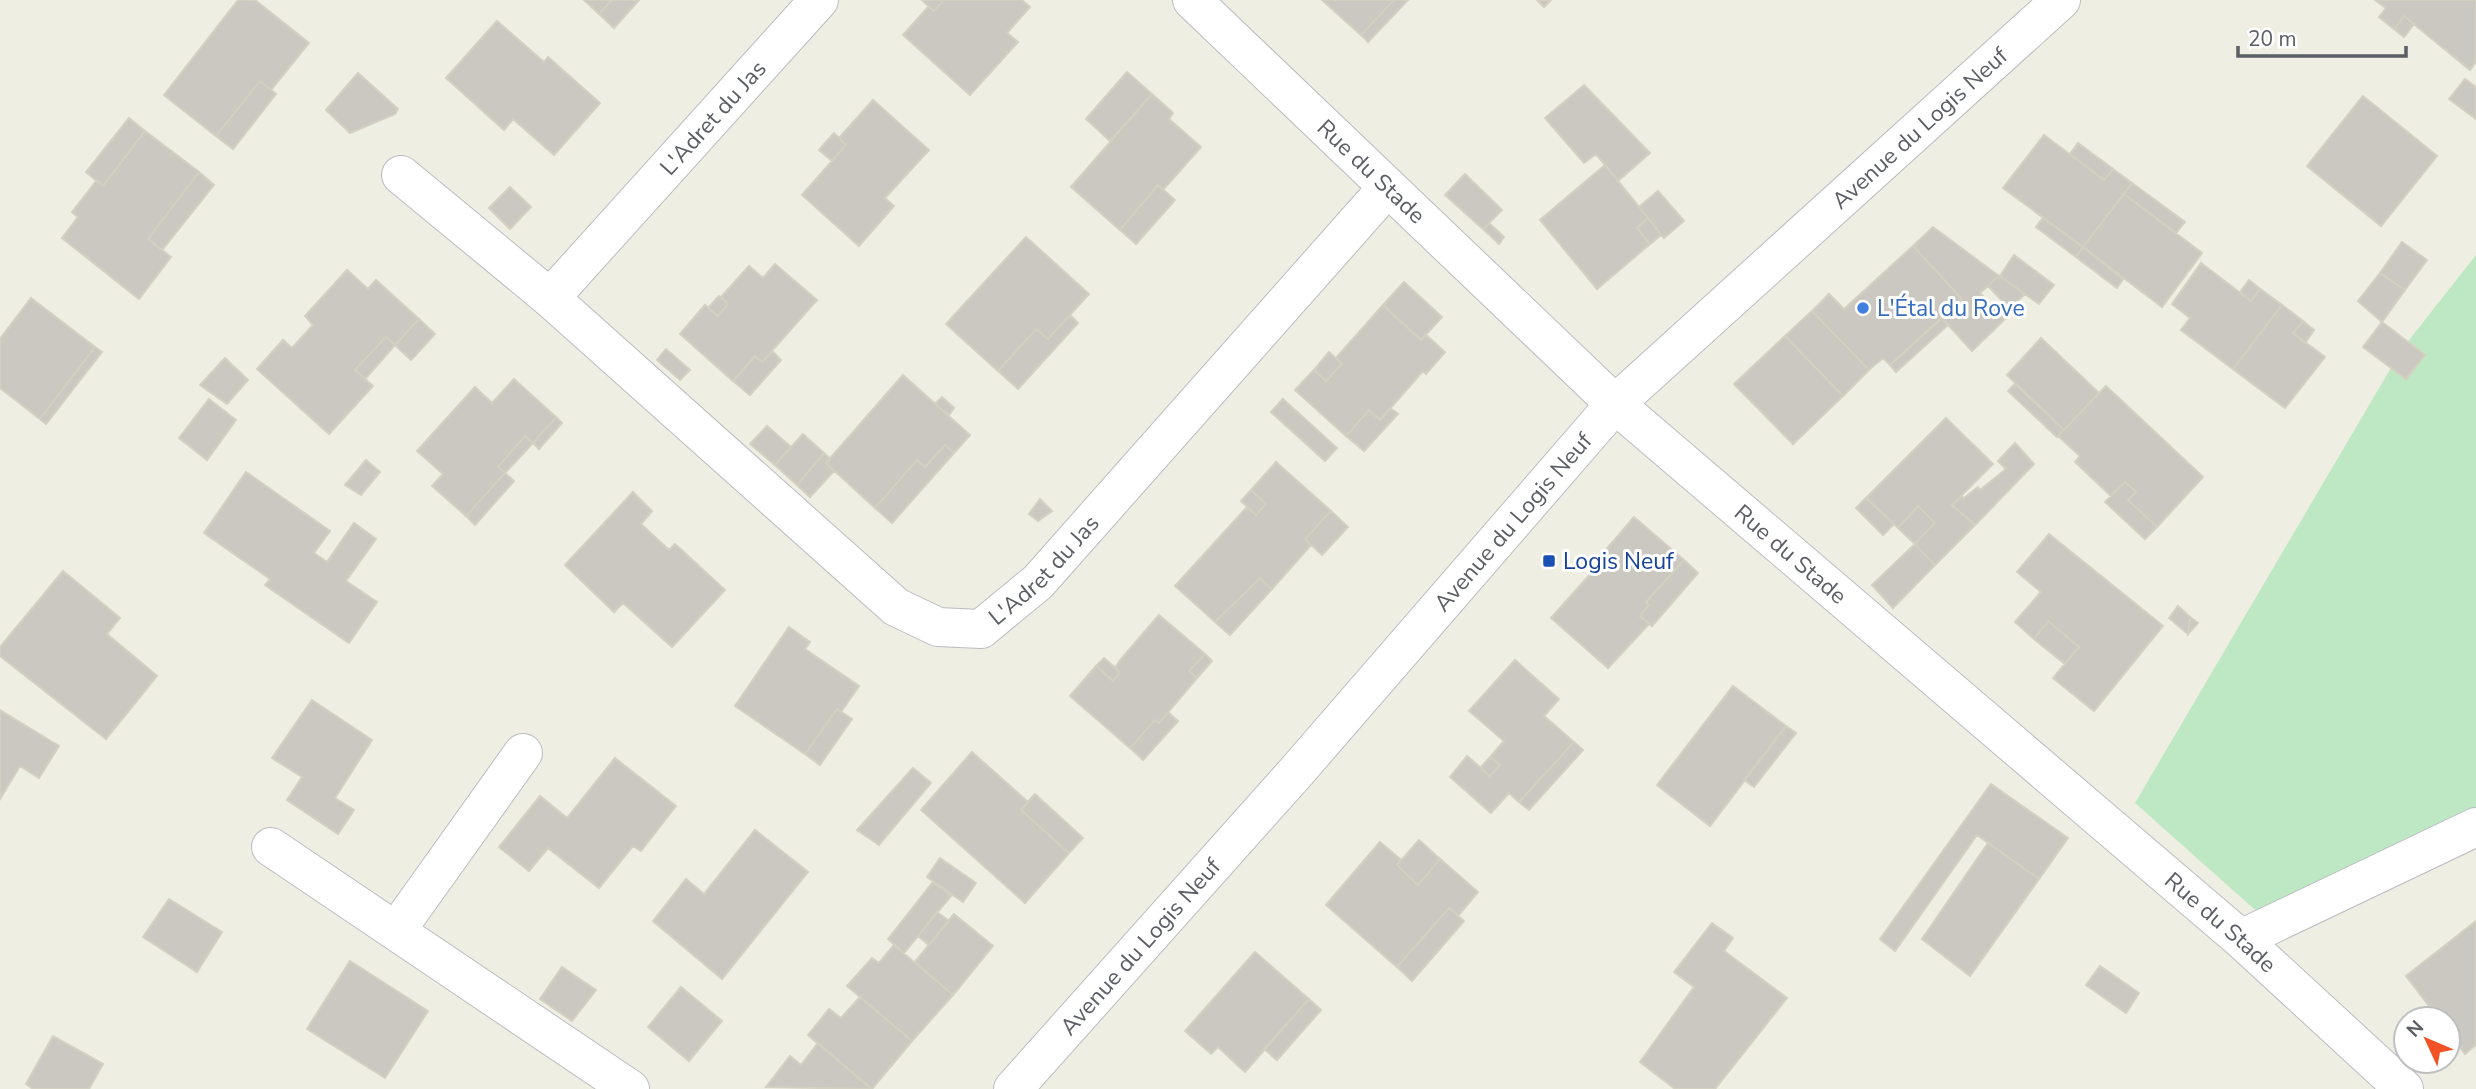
<svg xmlns="http://www.w3.org/2000/svg" width="2476" height="1089" viewBox="0 0 2476 1089" font-family="'Nunito Sans',sans-serif">
  <rect width="100%" height="100%" fill="#efeee3"/>
  <path fill="#bee8c4" d="M 2476,255 L 2476,827 L 2272,925 L 2135,803 L 2402,349 Z"/>
  <path fill="#cac8c0" stroke="#d4d0c1" stroke-width="2" d="M 238,0 L 255,0 L 309,43 L 271,90 L 260,81 L 216,136 L 164,95 Z
    M 584,0 L 612,0 L 599,14 Z
    M 612,0 L 639,0 L 614,28 L 599,14 Z
    M 922,0 L 944,0 L 934,11 Z
    M 944,0 L 1022,0 L 1030,7 L 1007,33 L 1018,42 L 970,95 L 903,35 L 929,6 L 934,11 Z
    M 1322,0 L 1394,0 L 1361,35 Z
    M 1394,0 L 1408,0 L 1368,42 L 1361,35 Z
    M 1537,0 L 1551,0 L 1544,7 Z
    M 2375,0 L 2476,0 L 2476,62 L 2470,70 L 2404,16 L 2394,29 L 2379,17 L 2386,8 Z
    M 2404,16 L 2414,24 L 2404,37 L 2394,29 Z
    M 497,21 L 544,62 L 548,57 L 600,103 L 554,155 L 513,119 L 504,130 L 446,78 Z
    M 1127,72 L 1152,94 L 1110,141 L 1086,119 Z
    M 358,73 L 398,109 L 395,114 L 350,133 L 326,110 Z
    M 2465,79 L 2476,87 L 2476,119 L 2449,99 Z
    M 260,81 L 276,94 L 233,149 L 216,136 Z
    M 1584,85 L 1650,153 L 1618,181 L 1596,154 L 1584,163 L 1545,118 Z
    M 1152,94 L 1173,113 L 1169,119 L 1201,147 L 1163,190 L 1158,185 L 1120,230 L 1071,187 Z
    M 2363,96 L 2437,156 L 2381,226 L 2307,166 Z
    M 873,100 L 929,150 L 885,198 L 894,206 L 859,246 L 802,195 L 846,145 L 839,138 Z
    M 129,118 L 145,131 L 103,186 L 86,172 Z
    M 145,131 L 199,172 L 148,239 L 171,257 L 139,299 L 62,238 L 78,217 L 72,212 L 97,180 L 103,186 Z
    M 834,133 L 846,145 L 832,161 L 819,150 Z
    M 2044,135 L 2104,180 L 2113,169 L 2132,183 L 2083,247 L 2003,188 Z
    M 2078,143 L 2113,169 L 2104,180 L 2070,154 Z
    M 1605,165 L 1648,218 L 1637,228 L 1650,244 L 1597,289 L 1540,220 Z
    M 199,172 L 214,185 L 162,250 L 148,239 Z
    M 1465,174 L 1502,210 L 1483,229 L 1445,195 Z
    M 2132,183 L 2185,222 L 2176,233 L 2124,194 Z
    M 1158,185 L 1175,200 L 1136,244 L 1120,230 Z
    M 510,187 L 531,207 L 510,229 L 489,208 Z
    M 1658,191 L 1684,221 L 1664,238 L 1639,207 Z
    M 2124,194 L 2202,253 L 2162,307 L 2083,247 Z
    M 1648,218 L 1661,235 L 1650,244 L 1637,228 Z
    M 2043,218 L 2083,247 L 2076,257 L 2036,227 Z
    M 1489,223 L 1504,237 L 1499,244 L 1483,229 Z
    M 1933,227 L 1999,276 L 1980,293 L 2005,319 L 1972,351 L 1942,318 L 1962,299 L 1913,246 Z
    M 1026,237 L 1089,294 L 1048,339 L 1036,329 L 998,371 L 946,324 Z
    M 2402,242 L 2427,260 L 2405,290 L 2380,273 Z
    M 1913,246 L 1962,299 L 1890,365 L 1883,358 L 1869,370 L 1812,311 L 1829,294 L 1844,309 Z
    M 2083,247 L 2123,279 L 2117,288 L 2076,257 Z
    M 2014,255 L 2054,285 L 2039,304 L 2000,276 Z
    M 2201,263 L 2251,301 L 2260,289 L 2282,305 L 2233,369 L 2181,330 L 2190,318 L 2172,304 Z
    M 775,264 L 817,300 L 762,362 L 755,356 L 733,381 L 680,334 L 705,305 L 718,316 L 728,304 L 721,297 L 749,266 L 763,278 Z
    M 347,270 L 368,289 L 376,280 L 419,319 L 395,345 L 386,337 L 355,370 L 373,386 L 329,434 L 257,369 L 283,340 L 292,348 L 313,325 L 305,316 Z
    M 2380,273 L 2405,290 L 2382,322 L 2358,301 Z
    M 1999,276 L 2025,294 L 2010,309 L 1988,286 Z
    M 2249,280 L 2260,289 L 2251,301 L 2240,292 Z
    M 1404,282 L 1442,317 L 1421,340 L 1383,305 Z
    M 719,296 L 728,304 L 718,316 L 708,308 Z
    M 31,298 L 95,347 L 40,419 L 0,388 L 0,339 Z
    M 1383,305 L 1421,340 L 1426,335 L 1445,352 L 1426,374 L 1423,371 L 1380,420 L 1369,410 L 1346,436 L 1295,390 L 1314,370 L 1326,381 L 1342,364 L 1336,358 Z
    M 2282,305 L 2303,321 L 2293,333 L 2325,357 L 2285,408 L 2233,369 Z
    M 1812,311 L 1869,370 L 1843,396 L 1785,336 Z
    M 1070,315 L 1078,323 L 1018,389 L 998,371 L 1036,329 L 1048,339 Z
    M 1942,318 L 1948,325 L 1896,372 L 1890,365 Z
    M 419,319 L 435,334 L 411,360 L 395,345 Z
    M 2303,321 L 2314,330 L 2305,343 L 2293,333 Z
    M 2382,322 L 2425,355 L 2406,379 L 2363,347 Z
    M 1785,336 L 1843,396 L 1793,444 L 1734,384 Z
    M 386,337 L 395,345 L 365,379 L 355,370 Z
    M 2041,338 L 2099,393 L 2064,430 L 2007,375 Z
    M 95,347 L 102,352 L 46,424 L 40,419 Z
    M 666,349 L 690,370 L 680,380 L 657,360 Z
    M 772,351 L 781,360 L 750,395 L 733,381 L 755,356 L 762,362 Z
    M 1329,352 L 1342,364 L 1326,381 L 1314,370 Z
    M 225,358 L 248,380 L 227,404 L 200,385 Z
    M 903,375 L 970,435 L 954,453 L 945,445 L 925,467 L 917,460 L 875,508 L 826,463 Z
    M 514,379 L 556,417 L 533,443 L 525,436 L 498,467 L 505,473 L 466,516 L 432,486 L 443,474 L 417,451 L 475,387 L 492,403 Z
    M 2015,384 L 2064,430 L 2057,437 L 2008,391 Z
    M 2106,386 L 2203,477 L 2157,527 L 2128,500 L 2136,492 L 2125,482 L 2111,496 L 2075,462 L 2080,456 L 2058,436 Z
    M 942,397 L 954,408 L 949,415 L 935,404 Z
    M 209,399 L 236,420 L 207,460 L 179,438 Z
    M 1283,399 L 1337,448 L 1325,461 L 1271,412 Z
    M 1390,408 L 1398,414 L 1364,451 L 1346,436 L 1369,410 L 1380,420 Z
    M 556,417 L 562,423 L 539,449 L 533,443 Z
    M 1946,418 L 1993,464 L 1952,505 L 1975,525 L 1935,565 L 1915,544 L 1935,523 L 1918,506 L 1898,528 L 1866,498 Z
    M 767,426 L 791,447 L 775,465 L 750,444 Z
    M 803,434 L 824,453 L 797,485 L 775,465 Z
    M 525,436 L 533,443 L 505,473 L 498,467 Z
    M 2015,443 L 2034,464 L 1975,525 L 1952,505 L 1961,496 L 1964,498 L 1978,487 L 1980,490 L 2006,469 L 1998,461 Z
    M 945,445 L 954,453 L 892,523 L 875,508 L 917,460 L 925,467 Z
    M 824,453 L 830,459 L 826,463 L 834,471 L 810,497 L 797,485 Z
    M 366,460 L 380,472 L 361,495 L 345,485 Z
    M 1276,462 L 1331,511 L 1305,539 L 1311,545 L 1272,589 L 1260,578 L 1215,622 L 1175,586 L 1247,507 L 1256,515 L 1266,504 L 1251,490 Z
    M 246,472 L 330,531 L 314,553 L 327,562 L 354,523 L 376,539 L 346,581 L 377,602 L 349,643 L 265,585 L 270,579 L 204,533 Z
    M 505,473 L 514,481 L 475,525 L 466,516 Z
    M 2125,482 L 2136,492 L 2128,500 L 2157,527 L 2145,539 L 2105,502 Z
    M 1251,490 L 1266,504 L 1256,515 L 1241,501 Z
    M 633,492 L 652,511 L 641,524 L 669,550 L 675,544 L 725,590 L 672,647 L 623,603 L 614,612 L 565,565 Z
    M 1866,498 L 1894,524 L 1883,535 L 1856,508 Z
    M 1040,499 L 1052,511 L 1038,521 L 1029,514 Z
    M 1918,506 L 1935,523 L 1915,544 L 1898,528 Z
    M 1331,511 L 1348,527 L 1322,555 L 1305,539 Z
    M 1634,517 L 1684,560 L 1646,602 L 1649,605 L 1640,616 L 1649,624 L 1608,668 L 1551,618 L 1602,561 L 1599,558 Z
    M 2049,534 L 2163,626 L 2094,711 L 2053,678 L 2079,647 L 2048,621 L 2034,639 L 2015,622 L 2041,592 L 2017,572 Z
    M 1915,544 L 1935,565 L 1893,608 L 1872,585 Z
    M 1684,560 L 1698,573 L 1652,626 L 1640,616 L 1649,605 L 1646,602 Z
    M 63,571 L 120,618 L 107,634 L 157,676 L 106,739 L 0,656 L 0,647 Z
    M 1260,578 L 1272,589 L 1230,635 L 1215,622 Z
    M 2178,606 L 2190,617 L 2188,634 L 2169,618 Z
    M 1159,615 L 1205,654 L 1189,671 L 1197,678 L 1159,723 L 1155,720 L 1130,748 L 1070,696 L 1096,666 L 1113,681 L 1120,672 L 1115,668 L 1120,660 Z
    M 2190,617 L 2198,623 L 2188,634 Z
    M 2048,621 L 2079,647 L 2065,664 L 2034,639 Z
    M 789,627 L 810,642 L 805,649 L 859,686 L 841,712 L 837,709 L 805,754 L 735,706 Z
    M 1205,654 L 1212,661 L 1197,678 L 1189,671 Z
    M 1104,658 L 1120,672 L 1113,681 L 1096,666 Z
    M 1515,660 L 1559,699 L 1544,716 L 1574,742 L 1519,802 L 1509,793 L 1491,813 L 1450,777 L 1467,756 L 1490,776 L 1500,765 L 1490,757 L 1504,741 L 1469,711 Z
    M 1733,686 L 1786,726 L 1710,826 L 1657,785 Z
    M 312,700 L 372,740 L 335,798 L 354,810 L 338,834 L 287,800 L 302,777 L 272,758 Z
    M 837,709 L 852,719 L 820,765 L 805,754 Z
    M 0,710 L 59,746 L 39,778 L 20,766 L 0,799 Z
    M 1168,712 L 1178,721 L 1143,760 L 1130,748 L 1155,720 L 1159,723 Z
    M 1786,726 L 1796,733 L 1754,787 L 1744,780 Z
    M 1574,742 L 1583,750 L 1529,810 L 1519,802 Z
    M 972,752 L 1028,802 L 1021,810 L 1069,853 L 1025,903 L 921,810 Z
    M 1490,757 L 1500,765 L 1490,776 L 1480,768 Z
    M 615,758 L 676,806 L 641,851 L 633,846 L 599,888 L 548,848 L 529,871 L 499,847 L 540,796 L 567,818 Z
    M 913,768 L 931,783 L 879,845 L 857,830 Z
    M 1991,784 L 2068,838 L 2039,879 L 1977,835 L 1895,951 L 1880,939 Z
    M 1035,794 L 1083,838 L 1069,853 L 1021,810 Z
    M 755,830 L 808,872 L 722,979 L 653,921 L 686,879 L 704,894 Z
    M 1419,840 L 1440,859 L 1418,885 L 1397,865 Z
    M 1380,842 L 1401,860 L 1397,865 L 1418,885 L 1440,859 L 1478,892 L 1458,916 L 1449,908 L 1397,967 L 1326,905 Z
    M 1988,843 L 2039,879 L 1970,976 L 1922,939 Z
    M 940,858 L 976,883 L 963,902 L 927,877 Z
    M 933,882 L 951,896 L 904,953 L 888,939 Z
    M 169,899 L 222,932 L 197,972 L 143,937 Z
    M 1449,908 L 1464,921 L 1412,981 L 1397,967 Z
    M 937,912 L 949,921 L 929,945 L 918,936 Z
    M 954,914 L 993,946 L 953,995 L 915,962 Z
    M 2476,921 L 2476,1045 L 2465,1054 L 2448,1031 L 2448,1019 L 2439,1019 L 2406,976 Z
    M 1712,923 L 1733,938 L 1724,951 L 1787,998 L 1715,1089 L 1675,1089 L 1640,1062 L 1694,987 L 1674,972 Z
    M 894,945 L 953,995 L 912,1041 L 847,986 L 872,958 L 879,963 Z
    M 1255,952 L 1309,999 L 1245,1072 L 1218,1047 L 1211,1054 L 1185,1031 Z
    M 350,961 L 428,1011 L 385,1078 L 307,1029 Z
    M 2100,966 L 2139,993 L 2126,1013 L 2086,985 Z
    M 562,967 L 596,990 L 572,1021 L 540,999 Z
    M 681,987 L 722,1021 L 689,1061 L 648,1027 Z
    M 860,997 L 912,1041 L 872,1089 L 808,1035 L 829,1009 L 841,1018 Z
    M 1309,999 L 1321,1010 L 1277,1060 L 1264,1049 Z
    M 53,1036 L 103,1064 L 89,1089 L 33,1089 L 26,1084 Z
    M 818,1043 L 871,1089 L 766,1087 L 790,1056 L 801,1065 Z"/>
  <g fill="none" stroke-linecap="round" stroke-linejoin="round">
    <defs>
      <g id="street">
        <path id="s1" d="M 1192,0 L 1615,404 L 2241,939 L 2404,1089"/>
        <path id="s2" d="M 401,175 L 550,298 L 896,607 L 938,627 L 981,629 L 1038,582 L 1387,188"/>
        <path id="s3" d="M 550,298 L 819,0"/>
        <path d="M 271,847 L 630,1089"/>
        <path d="M 396,931 L 523,753"/>
        <path d="M 2241,939 L 2476,827"/>
        <path id="s4" d="M 1013,1089 L 1297,771 L 1615,404 L 2061,0"/>
      </g>
    </defs>
    <use href="#street" stroke="#bbbcc2" stroke-width="40"/>
    <use href="#street" stroke="#fff" stroke-width="38"/>
  </g>
  <circle fill="#3f7fe0" stroke="#fff" stroke-width="2.5" cx="1863" cy="308" r="7"/>
  <rect fill="#1a4fb4" stroke="#fff" stroke-width="2.5" x="1542" y="554" width="14" height="14" rx="3.5"/>
  <g text-anchor="middle" stroke-width="6" stroke-linejoin="round" paint-order="stroke">
    <g font-size="23" fill="#5b5e64" stroke="#fff">
      <text dy="8" stroke="none"><textPath href="#s3" startOffset="243">L'Adret du Jas</textPath></text>
      <text dy="8" stroke="none"><textPath href="#s4" startOffset="1323">Avenue du Logis Neuf</textPath></text>
      <text dy="8" stroke="none"><textPath href="#s1" startOffset="248">Rue du Stade</textPath></text>
      <text dy="8" stroke="none"><textPath href="#s4" startOffset="756">Avenue du Logis Neuf</textPath></text>
      <text dy="8" stroke="none"><textPath href="#s1" startOffset="816">Rue du Stade</textPath></text>
      <text dy="8" stroke="none"><textPath href="#s2" startOffset="833">L'Adret du Jas</textPath></text>
      <text dy="8" stroke="none"><textPath href="#s1" startOffset="1382">Rue du Stade</textPath></text>
      <text dy="8" stroke="none"><textPath href="#s4" startOffset="191">Avenue du Logis Neuf</textPath></text>
    </g>
    <g font-size="23" fill="#366cbe" stroke="#fff" text-anchor="start">
      <text x="1877" y="316">L'Étal du Rove</text>
    </g>
    <g font-size="23" fill="#164399" stroke="#fff" text-anchor="start">
      <text x="1563" y="569">Logis Neuf</text>
    </g>
  </g>
  <g transform="translate(2427 1040) rotate(314)"><circle r="33" fill="#ffffff" stroke="#bdbfc1" stroke-width="2"/>
  <path d="M0-5L12 26L0 18L-12 26Z" fill="#f25225"/>
  <text y="-10" font-size="19" font-weight="bold" text-anchor="middle" fill="#5b5e64">N</text>
  </g>
  <path d="M2238 46v10h168v-10" fill="none" stroke="#5b5e64" stroke-width="3.5"/>
  <text x="2248" y="46" font-size="21" fill="#5b5e64" stroke="#ffffff" stroke-width="5" paint-order="stroke">20 m</text>
</svg>
